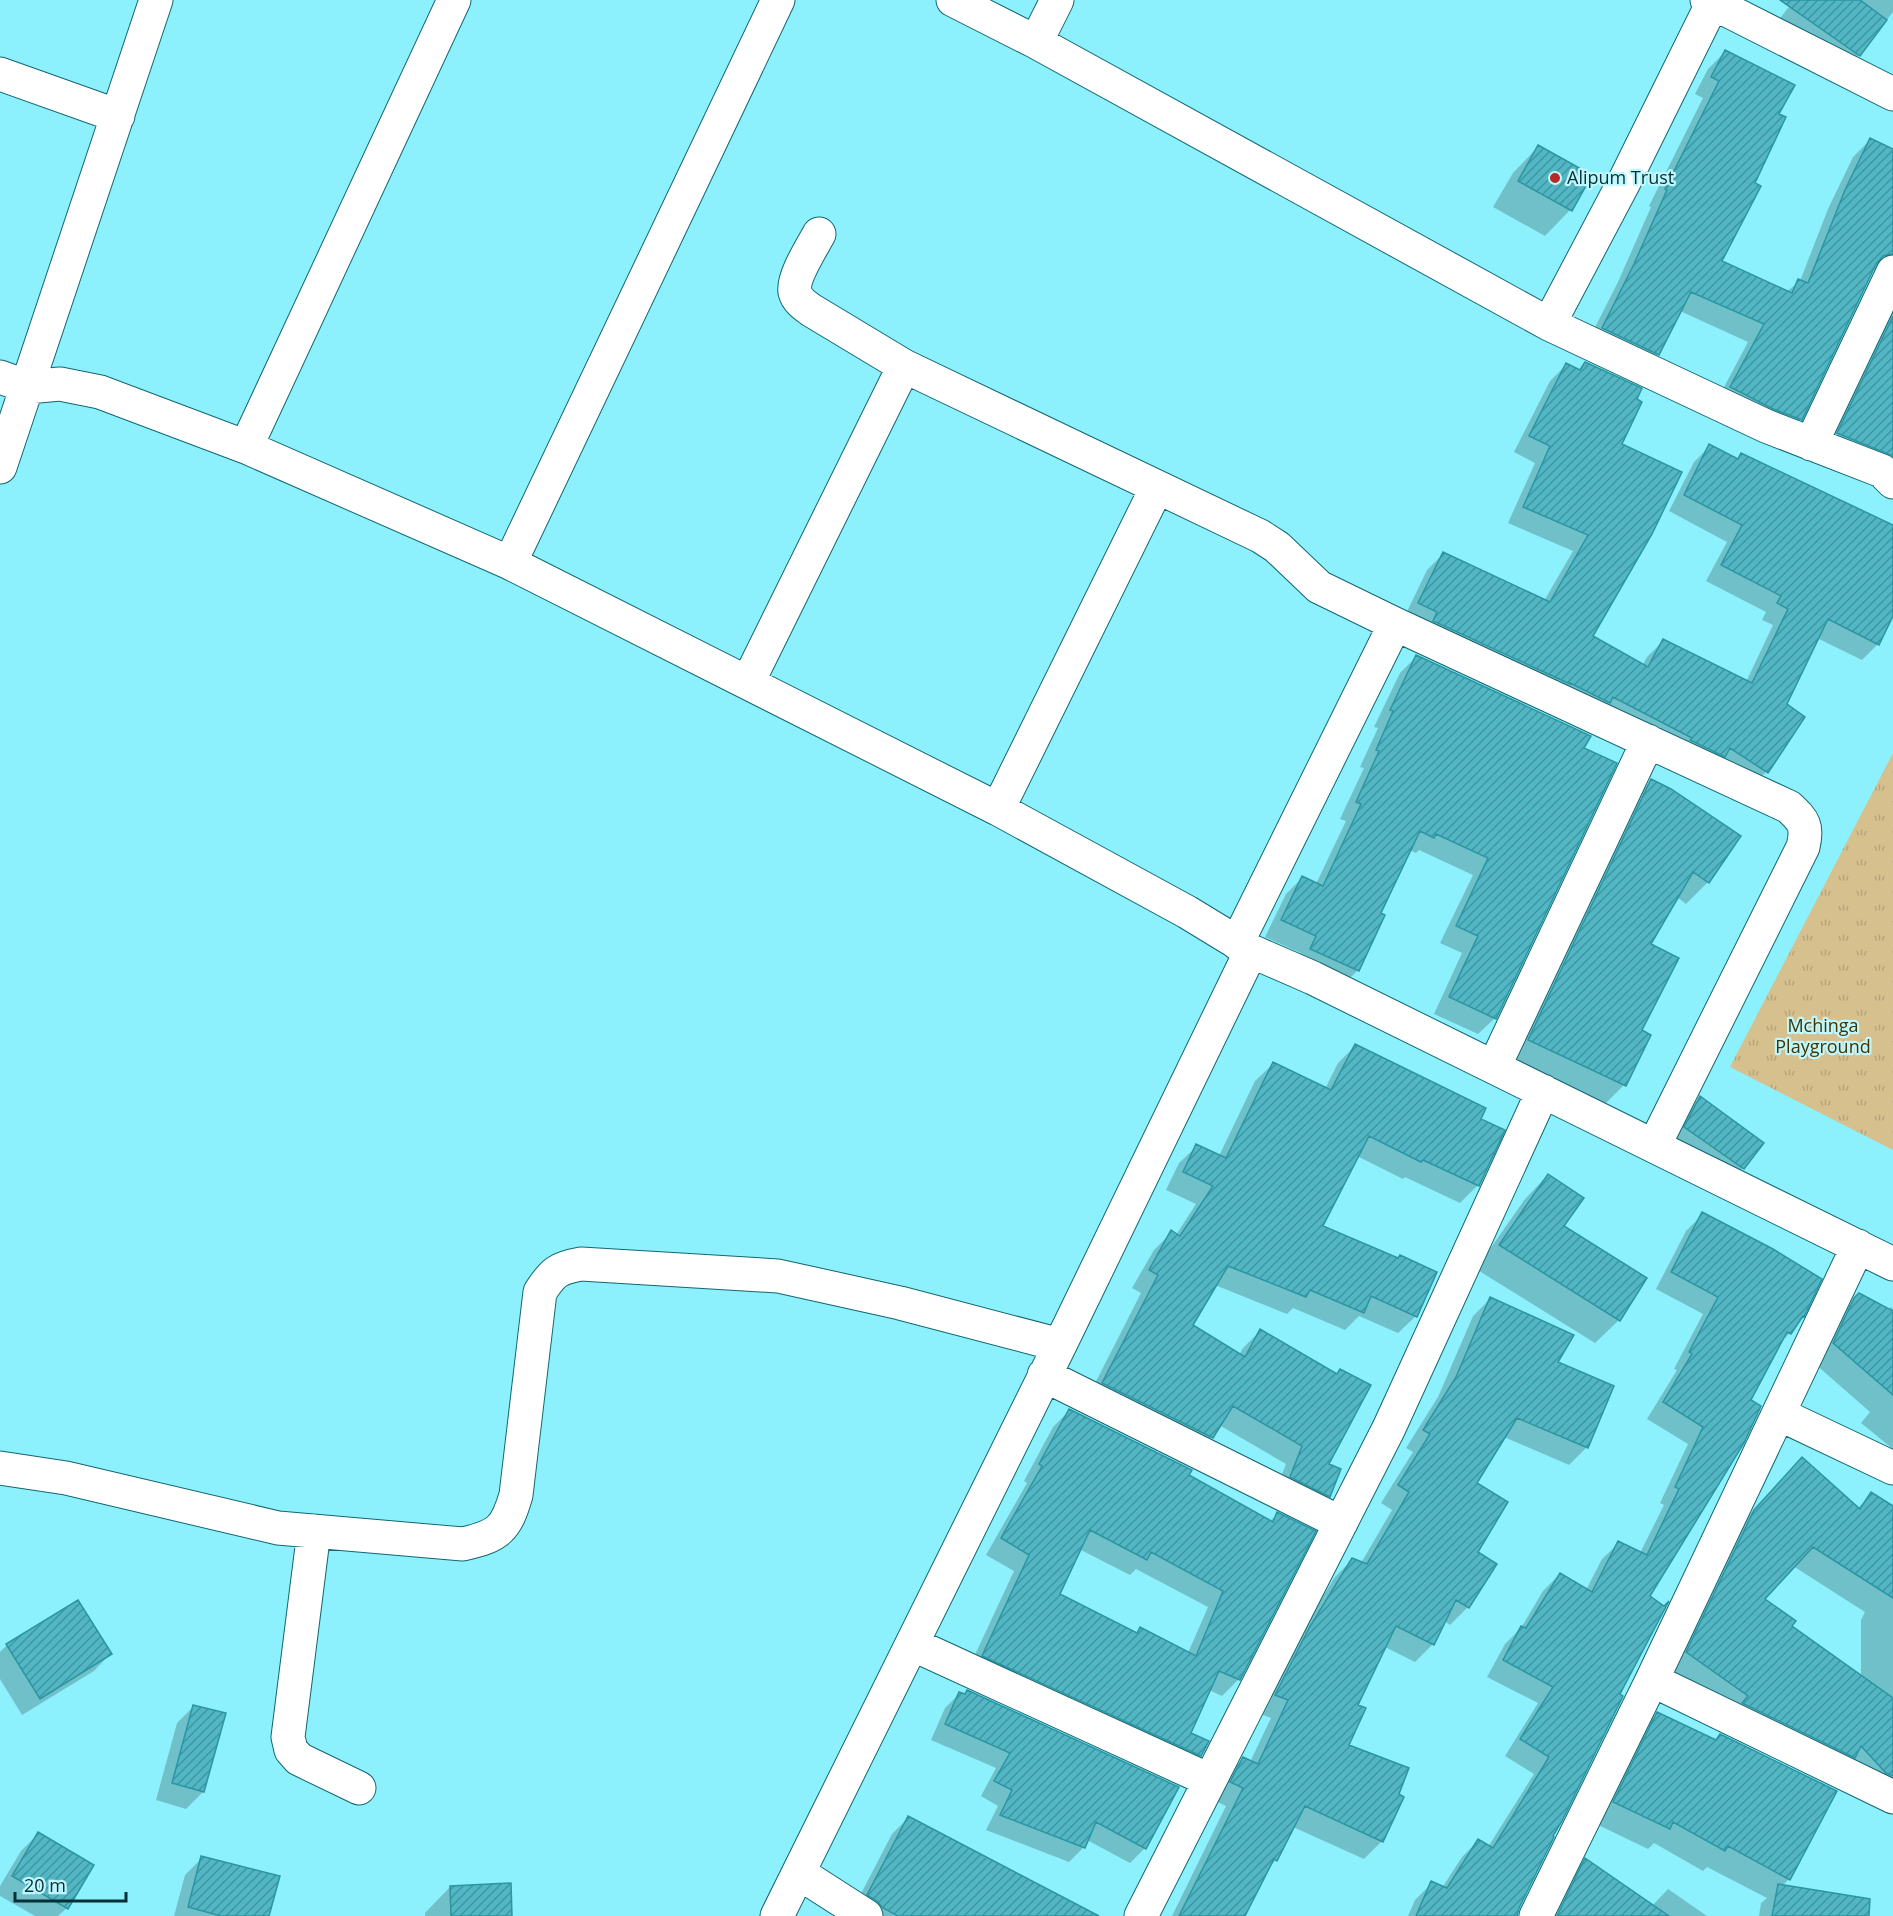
<svg xmlns="http://www.w3.org/2000/svg" width="1893" height="1916" viewBox="0 0 1893 1916" font-family="'Open Sans',sans-serif">
  <defs>
    <pattern id="park-tufts" width="24" height="20" patternUnits="userSpaceOnUse" patternTransform="scale(1.5)"><rect width="24" height="20" fill="#d6c08e"/><path d="M3 7l-1-3M5 7V3M7 7l1-3M15 17l-1-3M17 17v-4M19 17l1-3" fill="none" stroke="#b6a57b"/></pattern>
    <pattern id="building-hatch" width="6" height="6" patternUnits="userSpaceOnUse" patternTransform="scale(1.5)"><rect width="6" height="6" fill="#52b7c4"/><path d="M-1 1l2-2M0 6l6-6M5 7l2-2" fill="none" stroke="#4295a0"/></pattern>
  </defs>
  <rect width="100%" height="100%" fill="#8df0fd"/>
  <path fill="url(#park-tufts)" d="M 1893,753 L 1893,1150 L 1730,1067 Z"/>
  <path fill="#0003" fill-rule="evenodd" d="M 1794,0 L 1893,0 L 1893,12 L 1859,55 L 1842,72 L 1775,25 Z
    M 1725,52 L 1777,115 L 1753,184 L 1720,262 L 1786,292 L 1800,281 L 1828,209 L 1853,157 L 1870,140 L 1893,151 L 1893,281 L 1884,272 L 1873,270 L 1801,419 L 1784,436 L 1715,404 L 1748,342 L 1680,311 L 1658,354 L 1641,371 L 1586,345 L 1618,282 L 1651,207 L 1649,206 L 1703,98 L 1695,94 L 1708,69 Z
    M 1538,147 L 1590,175 L 1570,210 L 1545,236 L 1493,207 L 1513,173 Z
    M 1893,299 L 1893,485 L 1821,450 Z
    M 1585,363 L 1620,444 L 1591,637 L 1642,666 L 1647,657 L 1663,641 L 1746,682 L 1773,625 L 1762,620 L 1766,612 L 1706,581 L 1727,542 L 1669,511 L 1694,462 L 1710,446 L 1736,460 L 1741,454 L 1893,527 L 1893,613 L 1878,644 L 1862,660 L 1817,638 L 1785,705 L 1803,717 L 1766,772 L 1750,788 L 1403,620 L 1427,570 L 1443,554 L 1544,601 L 1573,551 L 1508,523 L 1535,463 L 1514,452 L 1550,381 L 1566,365 L 1578,371 Z
    M 1417,656 L 1582,749 L 1495,1018 L 1478,1034 L 1434,1014 L 1462,953 L 1440,943 L 1473,875 L 1419,850 L 1416,853 L 1409,850 L 1379,914 L 1358,970 L 1341,987 L 1295,966 L 1301,953 L 1265,937 L 1286,894 L 1302,878 L 1316,884 L 1346,821 L 1340,819 L 1364,768 L 1360,767 L 1378,728 L 1374,727 L 1400,673 Z
    M 1651,781 L 1708,882 L 1686,904 L 1677,897 L 1649,945 L 1640,1031 L 1624,1085 L 1602,1107 L 1507,1062 L 1629,803 Z
    M 1355,1046 L 1480,1120 L 1478,1185 L 1460,1203 L 1405,1177 L 1403,1179 L 1357,1156 L 1321,1227 L 1416,1316 L 1398,1333 L 1359,1316 L 1345,1330 L 1293,1308 L 1287,1314 L 1215,1285 L 1191,1325 L 1239,1355 L 1243,1348 L 1260,1331 L 1327,1465 L 1329,1496 L 1312,1513 L 1274,1494 L 1286,1464 L 1219,1425 L 1211,1437 L 1194,1455 L 1086,1401 L 1141,1293 L 1132,1288 L 1154,1250 L 1172,1232 L 1176,1235 L 1196,1204 L 1166,1190 L 1179,1163 L 1197,1146 L 1219,1156 L 1255,1081 L 1273,1064 L 1325,1089 L 1338,1063 Z
    M 1700,1098 L 1762,1143 L 1743,1168 L 1726,1185 L 1668,1144 L 1683,1114 Z
    M 1548,1175 L 1562,1226 L 1619,1320 L 1595,1343 L 1476,1269 L 1525,1199 Z
    M 1703,1214 L 1790,1333 L 1779,1344 L 1648,1596 L 1617,1695 L 1508,1916 L 1408,1916 L 1415,1900 L 1432,1883 L 1442,1888 L 1462,1857 L 1478,1841 L 1488,1847 L 1534,1774 L 1505,1756 L 1538,1703 L 1487,1677 L 1505,1644 L 1521,1628 L 1543,1591 L 1560,1574 L 1586,1590 L 1602,1559 L 1619,1543 L 1640,1553 L 1664,1505 L 1660,1503 L 1688,1444 L 1647,1419 L 1677,1370 L 1674,1369 L 1703,1314 L 1656,1289 L 1686,1231 Z
    M 1859,1295 L 1888,1310 L 1891,1307 L 1893,1309 L 1893,1449 L 1861,1423 L 1870,1412 L 1814,1363 L 1839,1315 Z
    M 1491,1298 L 1555,1363 L 1587,1447 L 1569,1465 L 1504,1437 L 1475,1484 L 1476,1553 L 1468,1607 L 1450,1625 L 1444,1621 L 1433,1644 L 1415,1662 L 1385,1647 L 1356,1706 L 1347,1746 L 1382,1841 L 1364,1859 L 1293,1827 L 1276,1860 L 1267,1869 L 1244,1916 L 1172,1916 L 1226,1806 L 1213,1800 L 1225,1777 L 1243,1759 L 1250,1762 L 1271,1718 L 1258,1713 L 1291,1647 L 1335,1577 L 1353,1559 L 1361,1563 L 1392,1510 L 1381,1503 L 1413,1452 L 1406,1448 L 1438,1397 L 1473,1316 Z
    M 1070,1410 L 1270,1521 L 1277,1514 L 1239,1679 L 1222,1696 L 1209,1690 L 1189,1733 L 1200,1755 L 1184,1771 L 967,1672 L 1014,1571 L 986,1555 L 1027,1483 L 1024,1481 L 1053,1427 ZM 1079,1549 L 1130,1575 L 1136,1569 L 1208,1607 L 1188,1653 L 1140,1629 L 1135,1634 L 1058,1595 Z
    M 1783,1479 L 1857,1509 L 1871,1494 L 1893,1508 L 1893,1782 L 1667,1672 L 1734,1531 ZM 1793,1566 L 1865,1612 L 1861,1620 L 1861,1677 L 1790,1627 L 1762,1599 Z
    M 78,1602 L 110,1654 L 94,1671 L 22,1715 L 0,1679 L 0,1652 L 7,1645 Z
    M 967,1691 L 1145,1848 L 1130,1863 L 1087,1840 L 1084,1847 L 1069,1862 L 986,1830 L 998,1806 L 981,1796 L 996,1768 L 931,1740 L 945,1708 L 959,1694 L 963,1695 Z
    M 194,1706 L 203,1792 L 186,1809 L 156,1800 L 177,1723 Z
    M 1657,1714 L 1789,1879 L 1781,1887 L 1815,1916 L 1759,1916 L 1761,1903 L 1767,1898 L 1707,1867 L 1703,1871 L 1654,1843 L 1648,1849 L 1594,1823 L 1637,1734 Z
    M 908,1818 L 1055,1916 L 857,1916 L 852,1911 L 892,1834 Z
    M 38,1834 L 67,1908 L 58,1916 L 35,1916 L 0,1896 L 0,1886 L 21,1851 Z
    M 202,1858 L 268,1916 L 174,1916 L 185,1875 Z
    M 1585,1860 L 1652,1906 L 1668,1889 L 1707,1916 L 1549,1916 L 1569,1877 Z
    M 450,1887 L 511,1916 L 425,1916 L 425,1913 Z"/>
  <path fill="url(#building-hatch)" stroke="#2a96a2" stroke-width="1.5" fill-rule="evenodd" d="M 1780,0 L 1860,0 L 1887,20 L 1860,56 Z
    M 1725,50 L 1795,85 L 1779,114 L 1786,117 L 1755,183 L 1761,186 L 1722,261 L 1792,293 L 1798,279 L 1808,283 L 1845,190 L 1870,138 L 1893,149 L 1893,254 L 1883,256 L 1876,264 L 1802,420 L 1773,409 L 1730,387 L 1764,324 L 1691,292 L 1659,355 L 1602,328 L 1634,264 L 1667,190 L 1665,189 L 1719,81 L 1711,77 Z
    M 1538,145 L 1592,175 L 1572,211 L 1518,181 Z
    M 1893,316 L 1893,456 L 1837,433 Z
    M 1585,362 L 1642,388 L 1637,399 L 1642,402 L 1622,444 L 1682,472 L 1652,534 L 1593,636 L 1648,667 L 1663,639 L 1752,683 L 1788,609 L 1777,603 L 1781,596 L 1721,565 L 1742,525 L 1684,495 L 1709,444 L 1738,459 L 1741,453 L 1893,525 L 1893,616 L 1879,645 L 1828,619 L 1787,704 L 1805,717 L 1768,773 L 1730,748 L 1725,757 L 1690,740 L 1692,738 L 1613,697 L 1610,703 L 1570,683 L 1570,684 L 1433,621 L 1437,612 L 1418,603 L 1443,552 L 1550,602 L 1588,535 L 1523,507 L 1550,446 L 1529,436 L 1566,363 L 1580,370 Z
    M 1416,655 L 1591,736 L 1584,748 L 1617,763 L 1496,1019 L 1449,997 L 1478,936 L 1456,926 L 1488,858 L 1436,834 L 1434,838 L 1420,831 L 1381,913 L 1385,915 L 1359,971 L 1310,949 L 1316,936 L 1281,920 L 1302,876 L 1323,886 L 1361,804 L 1356,802 L 1379,751 L 1376,750 L 1393,711 L 1390,710 Z
    M 1651,779 L 1671,789 L 1741,836 L 1709,883 L 1693,872 L 1651,944 L 1679,958 L 1642,1030 L 1651,1035 L 1626,1086 L 1528,1040 Z
    M 1355,1044 L 1486,1108 L 1481,1119 L 1505,1130 L 1479,1186 L 1423,1160 L 1421,1162 L 1369,1136 L 1323,1226 L 1398,1258 L 1400,1255 L 1437,1272 L 1417,1317 L 1371,1296 L 1364,1313 L 1310,1290 L 1306,1297 L 1228,1266 L 1193,1325 L 1245,1357 L 1260,1329 L 1337,1374 L 1340,1369 L 1371,1385 L 1329,1464 L 1341,1469 L 1330,1497 L 1290,1477 L 1302,1446 L 1233,1406 L 1213,1438 L 1102,1383 L 1158,1275 L 1149,1270 L 1171,1230 L 1180,1236 L 1213,1186 L 1183,1172 L 1196,1144 L 1226,1158 L 1273,1062 L 1331,1090 Z
    M 1700,1096 L 1764,1143 L 1744,1169 L 1684,1127 Z
    M 1548,1174 L 1584,1198 L 1564,1226 L 1647,1278 L 1620,1321 L 1499,1245 Z
    M 1702,1212 L 1773,1249 L 1822,1279 L 1804,1317 L 1803,1316 L 1791,1334 L 1787,1332 L 1751,1400 L 1761,1406 L 1744,1443 L 1650,1596 L 1664,1606 L 1669,1601 L 1620,1694 L 1623,1696 L 1562,1821 L 1553,1836 L 1554,1837 L 1519,1908 L 1517,1916 L 1416,1916 L 1431,1881 L 1447,1888 L 1478,1839 L 1493,1848 L 1549,1757 L 1520,1739 L 1553,1687 L 1503,1660 L 1521,1626 L 1526,1628 L 1560,1573 L 1592,1592 L 1618,1541 L 1647,1555 L 1679,1489 L 1675,1487 L 1703,1427 L 1663,1402 L 1692,1354 L 1689,1352 L 1718,1297 L 1671,1272 Z
    M 1859,1293 L 1893,1311 L 1893,1395 L 1833,1343 L 1854,1298 Z
    M 1490,1297 L 1574,1335 L 1558,1362 L 1614,1386 L 1588,1448 L 1517,1418 L 1477,1483 L 1508,1502 L 1478,1552 L 1497,1564 L 1469,1608 L 1456,1600 L 1434,1645 L 1396,1626 L 1358,1705 L 1366,1708 L 1349,1745 L 1409,1768 L 1399,1794 L 1404,1797 L 1383,1842 L 1305,1806 L 1277,1861 L 1274,1859 L 1245,1916 L 1179,1916 L 1243,1788 L 1230,1782 L 1243,1757 L 1258,1764 L 1288,1700 L 1275,1695 L 1309,1628 L 1352,1558 L 1367,1564 L 1409,1492 L 1398,1485 L 1430,1434 L 1423,1430 L 1456,1377 Z
    M 1069,1409 L 1192,1470 L 1189,1475 L 1273,1522 L 1277,1512 L 1316,1531 L 1240,1680 L 1219,1671 L 1191,1733 L 1209,1741 L 1201,1756 L 982,1656 L 1029,1555 L 1001,1538 L 1042,1466 L 1039,1464 ZM 1090,1530 L 1147,1560 L 1151,1552 L 1223,1591 L 1196,1656 L 1140,1627 L 1137,1633 L 1060,1594 Z
    M 1802,1457 L 1860,1509 L 1871,1492 L 1893,1506 L 1893,1598 L 1813,1547 L 1765,1599 L 1796,1621 L 1792,1626 L 1893,1698 L 1893,1776 L 1886,1773 L 1861,1746 L 1855,1758 L 1742,1703 L 1748,1696 L 1686,1652 L 1754,1510 Z
    M 78,1600 L 112,1654 L 40,1699 L 6,1644 Z
    M 967,1690 L 1179,1787 L 1146,1849 L 1096,1822 L 1085,1848 L 1000,1815 L 1012,1790 L 994,1781 L 1010,1753 L 945,1724 L 959,1692 L 965,1694 Z
    M 193,1705 L 226,1713 L 204,1792 L 172,1783 Z
    M 1657,1712 L 1716,1740 L 1720,1734 L 1837,1791 L 1790,1880 L 1728,1846 L 1725,1851 L 1673,1822 L 1670,1829 L 1613,1802 Z
    M 908,1816 L 1099,1916 L 898,1916 L 883,1908 L 877,1901 L 867,1895 Z
    M 38,1832 L 94,1865 L 68,1909 L 12,1876 Z
    M 201,1856 L 280,1876 L 269,1916 L 221,1916 L 188,1907 Z
    M 1585,1858 L 1669,1916 L 1557,1916 Z
    M 511,1883 L 512,1916 L 451,1916 L 450,1886 Z
    M 1778,1884 L 1870,1899 L 1869,1916 L 1772,1916 Z"/>
  <g fill="none" stroke-linecap="round" stroke-linejoin="round">
    <defs>
      <path id="street" d="M 953,0 L 1036,42
        M 1057,0 L 1036,42 L 1549,324 L 1766,426 L 1882,471 L 1893,482
        M 1707,0 L 1893,94
        M 0,74 L 118,116
        M 819,234 C 812,247 792,278 795,292 C 797,300 804,305 811,310 L 904,366 L 1260,536 L 1277,547 L 1319,587 L 1395,624 L 1789,807 C 1804,821 1808,826 1803,847 L 1654,1146
        M 1549,324 L 1624,182 L 1714,0
        M 0,377 L 28,387 L 60,384 L 100,392 L 246,447 L 510,563 L 998,809 L 1187,912 L 1251,951 L 1313,978 L 1893,1264
        M 1811,444 L 1893,272
        M 246,447 L 454,0
        M 0,467 L 156,0
        M 510,563 L 778,0
        M 748,682 L 904,366
        M 998,809 L 1157,487
        M 1237,943 L 1395,624
        M 1494,1067 L 1648,741
        M 1044,1375 L 1341,1523
        M 1779,1414 L 1893,1468
        M 0,1468 L 66,1478 L 278,1528 L 463,1544 C 498,1536 506,1530 516,1495 L 540,1292 C 553,1272 558,1268 581,1264 L 778,1276 L 900,1303 L 1060,1345
        M 314,1531 L 288,1737 L 291,1750 L 299,1759 L 359,1788
        M 912,1644 L 1209,1780
        M 1652,1680 L 1893,1797
        M 799,1873 L 866,1916
        M 777,1916 L 1060,1345 L 1251,951
        M 1141,1916 L 1389,1428 L 1543,1091
        M 1536,1916 L 1652,1680 L 1858,1246"/>
    </defs>
    <use href="#street" stroke="#116771" stroke-width="35"/>
    <use href="#street" stroke="#fff" stroke-width="33"/>
  </g>
  <circle fill="#b72828" stroke="#bff7fe" stroke-width="2" cx="1555" cy="178" r="6"/>
  <g text-anchor="middle" stroke-width="4.5" stroke-linejoin="round" paint-order="stroke">
    <g font-size="18" fill="#023136" stroke="#bff7fe" text-anchor="start">
      <text x="1567" y="184">Alipum Trust</text>
    </g>
    <g font-size="18" fill="#453301" stroke="#bff7fe">
      <text x="1823" y="1032">Mchinga<tspan x="1823" dy="21">Playground</tspan></text>
    </g>
  </g>
  <path d="M15 1892v9h111v-9" fill="none" stroke="#023136" stroke-width="3"/>
  <text x="24" y="1892" font-size="18" fill="#023136" stroke="#bff7fe" stroke-width="4.5" paint-order="stroke">20 m</text>
</svg>
